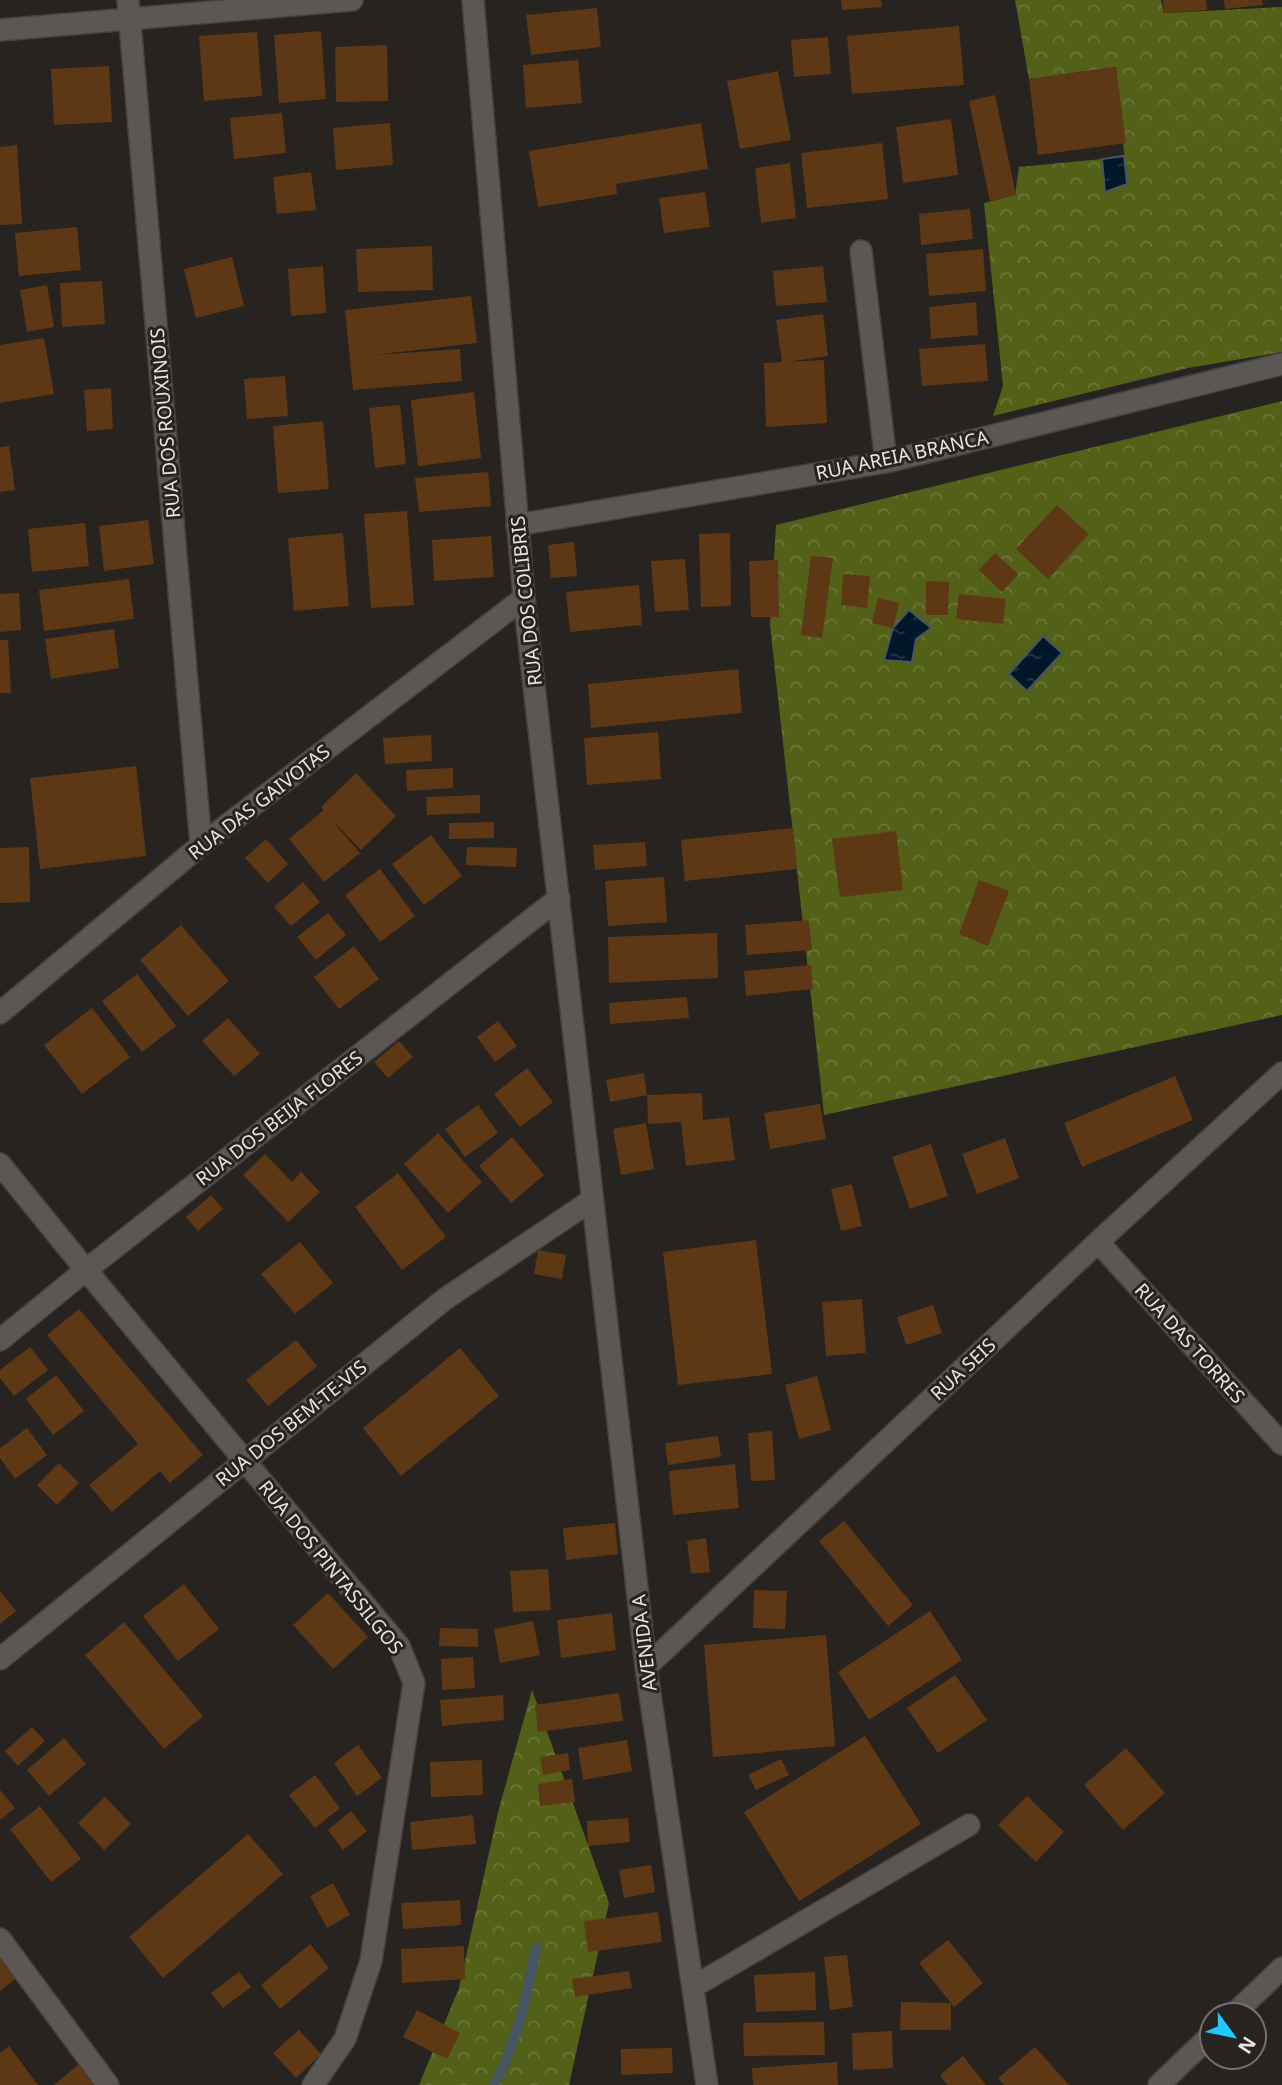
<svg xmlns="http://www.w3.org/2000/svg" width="1282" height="2085" viewBox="0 0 1282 2085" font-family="'Noto Sans',sans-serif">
  <defs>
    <pattern id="forest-crowns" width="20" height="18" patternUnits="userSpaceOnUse" patternTransform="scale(1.75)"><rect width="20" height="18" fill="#526018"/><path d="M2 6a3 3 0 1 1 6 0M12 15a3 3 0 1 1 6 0" fill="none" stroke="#6b7739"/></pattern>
    <pattern id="water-ripples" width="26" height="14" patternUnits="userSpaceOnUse" patternTransform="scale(1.75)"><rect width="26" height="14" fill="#02162a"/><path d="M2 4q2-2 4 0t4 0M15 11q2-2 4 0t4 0" fill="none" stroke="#273849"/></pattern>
  </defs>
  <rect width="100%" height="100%" fill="#262321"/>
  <path fill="url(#forest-crowns)" d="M 1015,0 L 1161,0 L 1164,13 L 1282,7 L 1282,352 L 1188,368 L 993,416 L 1003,386 L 984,203 L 1015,195 L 1019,167 L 1102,159 L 1105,192 L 1127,184 L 1116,67 L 1029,79 Z
    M 1282,401 L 1282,1015 L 824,1115 L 770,625 L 776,525 Z
    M 532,1690 L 609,1903 L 569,2085 L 419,2085 L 459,1988 L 498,1812 Z"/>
  <path fill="url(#water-ripples)" stroke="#475462" stroke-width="2" d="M 1124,156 L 1127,184 L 1105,192 L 1102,159 Z
    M 909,610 L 931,628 L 916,639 L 912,662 L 884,660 L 893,628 Z
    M 1043,636 L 1062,653 L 1027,691 L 1009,674 Z"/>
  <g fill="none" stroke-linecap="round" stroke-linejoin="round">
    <path stroke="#475462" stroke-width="10" d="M 494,2085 C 517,2042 527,1995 536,1948"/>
  </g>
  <path fill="#5e3815" d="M 841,0 L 881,0 L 882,7 L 842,10 Z
    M 1163,0 L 1206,0 L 1207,10 L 1164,13 Z
    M 1224,0 L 1262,0 L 1263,5 L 1225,9 Z
    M 597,8 L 601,47 L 531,55 L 526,15 Z
    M 959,26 L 964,85 L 852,94 L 847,36 Z
    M 321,31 L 326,99 L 279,103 L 274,35 Z
    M 257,32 L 262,96 L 204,101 L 199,36 Z
    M 828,37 L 831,74 L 794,77 L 791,40 Z
    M 387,45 L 388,101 L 336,102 L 335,47 Z
    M 578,60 L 582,103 L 526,108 L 523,65 Z
    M 109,66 L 112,122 L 54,125 L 51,69 Z
    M 1116,67 L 1126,143 L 1038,155 L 1029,79 Z
    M 778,71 L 791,140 L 740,149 L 727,81 Z
    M 995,95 L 1016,195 L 990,201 L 969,101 Z
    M 282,113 L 286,153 L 234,159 L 230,118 Z
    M 951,119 L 958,175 L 903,183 L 896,127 Z
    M 390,123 L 393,165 L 336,170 L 333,128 Z
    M 701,123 L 708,169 L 616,184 L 617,194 L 538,207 L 529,151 Z
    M 882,143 L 888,199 L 807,208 L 801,153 Z
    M 17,145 L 22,224 L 0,225 L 0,147 Z
    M 790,163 L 796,218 L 761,223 L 755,168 Z
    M 311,172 L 316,210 L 277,214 L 273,177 Z
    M 705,192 L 710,227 L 664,233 L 659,198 Z
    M 970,209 L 973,239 L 921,245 L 919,214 Z
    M 77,227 L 81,270 L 19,276 L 15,233 Z
    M 432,246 L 433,290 L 358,292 L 356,249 Z
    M 983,249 L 986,291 L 929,296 L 926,254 Z
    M 232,257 L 244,306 L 196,318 L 184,269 Z
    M 323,266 L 326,313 L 291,316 L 288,269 Z
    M 823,266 L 827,302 L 776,306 L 773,271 Z
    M 102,281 L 105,324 L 62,327 L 60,283 Z
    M 47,285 L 54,327 L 27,332 L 20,290 Z
    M 471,296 L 477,343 L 374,355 L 460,349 L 462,381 L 353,390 L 345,310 Z
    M 976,302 L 978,335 L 931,339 L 929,307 Z
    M 823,314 L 828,356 L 786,362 L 824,360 L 827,423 L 766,427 L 764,363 L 782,362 L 776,320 Z
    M 44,338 L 54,394 L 0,403 L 0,345 Z
    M 985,344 L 988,381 L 922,386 L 919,349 Z
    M 285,376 L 288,416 L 247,419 L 244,379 Z
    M 111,388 L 113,429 L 87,431 L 84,390 Z
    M 474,392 L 481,458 L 418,466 L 411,400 Z
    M 400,405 L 406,464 L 375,468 L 369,408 Z
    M 323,421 L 329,489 L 278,493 L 273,426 Z
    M 9,446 L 15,490 L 0,492 L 0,447 Z
    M 488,472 L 491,506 L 419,512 L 415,478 Z
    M 1057,505 L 1089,534 L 1048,579 L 1016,549 Z
    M 407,511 L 414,605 L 371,608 L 364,514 Z
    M 148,520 L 154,564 L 104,571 L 99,526 Z
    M 85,523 L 89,566 L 32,572 L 28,529 Z
    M 343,533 L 349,606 L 294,611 L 288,538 Z
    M 730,533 L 731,606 L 701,607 L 699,534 Z
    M 491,536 L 494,577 L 434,581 L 432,540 Z
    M 574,542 L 577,576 L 551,578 L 548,545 Z
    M 995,553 L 1018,574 L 1002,592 L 979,570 Z
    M 811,556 L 833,558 L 822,638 L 801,635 Z
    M 685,559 L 689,610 L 655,612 L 651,561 Z
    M 778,560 L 779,617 L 751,617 L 749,561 Z
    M 843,574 L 870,576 L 867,608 L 841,605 Z
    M 129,579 L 134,619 L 44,631 L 39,590 Z
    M 926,581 L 949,582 L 948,615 L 926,615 Z
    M 639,585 L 642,625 L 570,632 L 566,592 Z
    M 19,593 L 21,630 L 0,632 L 0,594 Z
    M 959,594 L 1006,599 L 1003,624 L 956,619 Z
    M 878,598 L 899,603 L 893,628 L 872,623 Z
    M 114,629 L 119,668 L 51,679 L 45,639 Z
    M 0,640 L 8,640 L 11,693 L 0,693 Z
    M 738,669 L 742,713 L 591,728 L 588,684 Z
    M 658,732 L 661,779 L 587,785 L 584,738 Z
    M 431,735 L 432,761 L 385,764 L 383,738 Z
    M 136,766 L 146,856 L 40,869 L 30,778 Z
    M 453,768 L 453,788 L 407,791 L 406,770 Z
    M 356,773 L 396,816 L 361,850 L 330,818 L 360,853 L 324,882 L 289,839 L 324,810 L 321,807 Z
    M 480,795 L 480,813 L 427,815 L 426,797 Z
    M 494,822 L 494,838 L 449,839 L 449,823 Z
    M 793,828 L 797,869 L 685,881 L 681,840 Z
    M 896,831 L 903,890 L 840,897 L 832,839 Z
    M 431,835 L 462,876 L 424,905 L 392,864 Z
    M 266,839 L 288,864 L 268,883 L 245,858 Z
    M 645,842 L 647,866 L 595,870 L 593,845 Z
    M 29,847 L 30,902 L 0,903 L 0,848 Z
    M 467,847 L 517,848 L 516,867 L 466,865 Z
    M 380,869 L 415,916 L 380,942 L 345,895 Z
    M 664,877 L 667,922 L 608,926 L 605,881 Z
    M 979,880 L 1009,891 L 988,946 L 959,934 Z
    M 303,882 L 320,902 L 291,926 L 274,907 Z
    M 328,913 L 346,935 L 316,960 L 297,937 Z
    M 809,920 L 812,950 L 747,955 L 745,925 Z
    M 181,925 L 229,981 L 188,1016 L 140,960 Z
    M 717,933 L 718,978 L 609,983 L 608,937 Z
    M 354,946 L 379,979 L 339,1009 L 314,977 Z
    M 811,965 L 813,989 L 746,996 L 744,971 Z
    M 137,974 L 176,1026 L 142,1052 L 102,1001 Z
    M 687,997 L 689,1018 L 610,1024 L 609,1003 Z
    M 92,1008 L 130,1057 L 82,1094 L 44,1045 Z
    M 228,1018 L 260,1054 L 234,1076 L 202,1041 Z
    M 498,1021 L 517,1046 L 495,1062 L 477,1037 Z
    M 399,1041 L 413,1057 L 388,1078 L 374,1062 Z
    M 527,1068 L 553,1102 L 520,1127 L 494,1094 Z
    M 644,1073 L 647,1095 L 610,1102 L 606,1080 Z
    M 1175,1076 L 1193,1120 L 1082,1167 L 1064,1123 Z
    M 702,1093 L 703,1120 L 729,1117 L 735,1160 L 686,1166 L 681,1122 L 648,1124 L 647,1095 Z
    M 820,1104 L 826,1139 L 770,1149 L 764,1113 Z
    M 478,1105 L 498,1133 L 465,1157 L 445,1129 Z
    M 646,1123 L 654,1169 L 621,1175 L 613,1129 Z
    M 438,1133 L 482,1182 L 448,1213 L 404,1164 Z
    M 512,1137 L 544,1175 L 511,1203 L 479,1166 Z
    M 1005,1138 L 1019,1178 L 977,1194 L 962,1154 Z
    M 931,1144 L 948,1196 L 910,1209 L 892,1157 Z
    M 265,1154 L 292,1182 L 301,1172 L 320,1192 L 288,1222 L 243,1175 Z
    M 398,1173 L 446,1237 L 402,1270 L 355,1207 Z
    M 852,1184 L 862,1226 L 841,1231 L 831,1189 Z
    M 211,1195 L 223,1209 L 198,1231 L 186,1217 Z
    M 756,1240 L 772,1374 L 678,1385 L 663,1252 Z
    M 300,1242 L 333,1283 L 295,1314 L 261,1274 Z
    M 538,1250 L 566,1255 L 562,1279 L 534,1274 Z
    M 862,1299 L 866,1353 L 826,1356 L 822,1302 Z
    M 933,1305 L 942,1333 L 906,1345 L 897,1317 Z
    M 79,1309 L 203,1455 L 170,1483 L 160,1471 L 112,1512 L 89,1485 L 138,1444 L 47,1335 Z
    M 296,1340 L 317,1366 L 268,1406 L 246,1380 Z
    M 30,1347 L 48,1370 L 14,1396 L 0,1378 L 0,1370 Z
    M 460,1348 L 499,1396 L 401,1476 L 363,1428 Z
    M 56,1375 L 84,1411 L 53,1435 L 26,1399 Z
    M 817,1376 L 831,1430 L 799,1439 L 785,1385 Z
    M 27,1428 L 47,1455 L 15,1479 L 0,1458 L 0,1448 Z
    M 772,1431 L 775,1480 L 751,1481 L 748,1433 Z
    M 718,1436 L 721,1457 L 668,1465 L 665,1443 Z
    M 59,1463 L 79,1483 L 57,1505 L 37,1485 Z
    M 735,1464 L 739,1508 L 673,1515 L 669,1471 Z
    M 844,1521 L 913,1605 L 888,1626 L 819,1541 Z
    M 615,1523 L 618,1554 L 566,1560 L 563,1528 Z
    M 706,1538 L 710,1572 L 691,1574 L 687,1541 Z
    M 548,1569 L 551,1610 L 513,1612 L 510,1571 Z
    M 184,1584 L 219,1629 L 178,1661 L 143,1616 Z
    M 754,1590 L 787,1591 L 785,1629 L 753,1628 Z
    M 0,1591 L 16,1611 L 0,1624 Z
    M 328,1593 L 368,1637 L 333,1669 L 293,1625 Z
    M 930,1611 L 962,1660 L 869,1720 L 838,1672 Z
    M 612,1613 L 616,1650 L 561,1658 L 557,1620 Z
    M 533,1621 L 540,1655 L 500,1663 L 494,1629 Z
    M 124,1622 L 203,1716 L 164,1749 L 85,1655 Z
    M 440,1628 L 478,1629 L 478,1647 L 439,1646 Z
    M 826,1635 L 835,1746 L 713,1757 L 704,1645 Z
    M 473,1657 L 475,1688 L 442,1690 L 441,1659 Z
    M 955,1675 L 987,1720 L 938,1753 L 907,1708 Z
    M 619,1693 L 623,1721 L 538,1732 L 535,1705 Z
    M 503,1695 L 504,1720 L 442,1726 L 440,1700 Z
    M 32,1727 L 45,1741 L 18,1766 L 5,1751 Z
    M 865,1736 L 921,1824 L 799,1901 L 744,1812 Z
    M 64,1738 L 86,1764 L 49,1796 L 27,1770 Z
    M 627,1740 L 632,1771 L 583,1780 L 578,1748 Z
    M 358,1745 L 382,1778 L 357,1796 L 334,1763 Z
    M 1126,1748 L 1165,1793 L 1123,1830 L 1084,1785 Z
    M 568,1753 L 570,1770 L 543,1775 L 540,1757 Z
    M 781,1759 L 789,1775 L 756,1790 L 748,1775 Z
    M 482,1760 L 483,1795 L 431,1797 L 430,1762 Z
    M 315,1775 L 340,1808 L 315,1828 L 289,1795 Z
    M 572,1779 L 575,1802 L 540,1806 L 538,1784 Z
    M 0,1790 L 15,1808 L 0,1820 Z
    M 1027,1796 L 1064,1832 L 1036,1862 L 998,1825 Z
    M 105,1797 L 131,1824 L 104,1850 L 78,1823 Z
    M 40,1806 L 81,1859 L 51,1882 L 10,1829 Z
    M 351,1811 L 367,1831 L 343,1850 L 328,1830 Z
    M 473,1815 L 476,1844 L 412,1850 L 410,1822 Z
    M 628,1818 L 630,1842 L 588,1846 L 587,1821 Z
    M 248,1834 L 283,1874 L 163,1978 L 129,1937 Z
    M 651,1865 L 655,1892 L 624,1898 L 619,1870 Z
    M 333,1883 L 350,1915 L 327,1928 L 310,1896 Z
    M 460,1900 L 461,1925 L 403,1929 L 401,1903 Z
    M 658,1912 L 662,1942 L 588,1952 L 584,1921 Z
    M 948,1940 L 983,1983 L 954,2007 L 951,2003 L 951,2030 L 900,2030 L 901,2002 L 951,2003 L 919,1963 Z
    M 310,1944 L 329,1968 L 280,2009 L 261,1985 Z
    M 464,1946 L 465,1979 L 402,1983 L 401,1949 Z
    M 847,1955 L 853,2007 L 830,2010 L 824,1957 Z
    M 0,1956 L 16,1978 L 0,1991 Z
    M 629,1971 L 632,1988 L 575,1997 L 572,1979 Z
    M 239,1972 L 251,1987 L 223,2008 L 211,1993 Z
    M 815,1972 L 816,2010 L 756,2012 L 754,1975 Z
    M 417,2010 L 460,2033 L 447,2059 L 403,2037 Z
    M 824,2022 L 825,2055 L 744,2056 L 743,2023 Z
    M 299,2030 L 321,2054 L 296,2078 L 273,2053 Z
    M 892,2031 L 893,2068 L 853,2070 L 852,2033 Z
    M 9,2046 L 38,2085 L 0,2085 L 0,2053 Z
    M 1035,2047 L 1069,2085 L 1004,2085 L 998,2078 Z
    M 672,2048 L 673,2073 L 621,2075 L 621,2049 Z
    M 963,2056 L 986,2085 L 947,2085 L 940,2075 Z
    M 837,2062 L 838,2085 L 753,2085 L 752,2068 Z
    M 79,2064 L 98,2085 L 54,2085 Z"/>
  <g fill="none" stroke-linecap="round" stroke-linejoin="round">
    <defs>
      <path id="minor" d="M 128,0 L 201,845
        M 0,30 L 352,0
        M 861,251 L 886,462
        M 517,525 L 886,462 L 1282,364
        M 0,1013 L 201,845 L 524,598
        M 0,1164 L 86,1270 L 399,1646 L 414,1683 L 371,1961 L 345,2039 L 313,2085
        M 1098,1242 L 1282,1444
        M 0,1340 L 86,1270 L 559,898
        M 0,1659 L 445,1299 L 592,1200
        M 646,1667 L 1098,1242 L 1282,1073
        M 0,1939 L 108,2085
        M 693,1987 L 969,1825"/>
      <path id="tertiary" d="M 473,0 L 524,598 L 646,1667 L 707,2085
        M 1233,2015 L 1282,1968
        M 1159,2085 L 1212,2034"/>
    </defs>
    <use href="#minor" stroke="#43403e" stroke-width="24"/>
    <use href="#tertiary" stroke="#43403e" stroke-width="24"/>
    <use href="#minor" stroke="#5b5754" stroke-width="21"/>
    <use href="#tertiary" stroke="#5b5754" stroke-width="21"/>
  </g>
  <g text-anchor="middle" stroke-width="6" stroke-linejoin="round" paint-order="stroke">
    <g font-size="19" fill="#e7e5e3" stroke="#262321">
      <text transform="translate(165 423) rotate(-95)" y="7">RUA DOS ROUXINOIS</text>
      <text transform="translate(902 455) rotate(-12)" y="7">RUA AREIA BRANCA</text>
      <text transform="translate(526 601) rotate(-96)" y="7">RUA DOS COLIBRIS</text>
      <text transform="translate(259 802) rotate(-38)" y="7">RUA DAS GAIVOTAS</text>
      <text transform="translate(279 1118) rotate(-38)" y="7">RUA DOS BEIJA FLORES</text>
      <text transform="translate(1190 1343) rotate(48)" y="7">RUA DAS TORRES</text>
      <text transform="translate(963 1369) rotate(-43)" y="7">RUA SEIS</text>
      <text transform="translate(291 1423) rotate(-39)" y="7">RUA DOS BEM-TE-VIS</text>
      <text transform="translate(331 1567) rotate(51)" y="7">RUA DOS PINTASSILGOS</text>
      <text transform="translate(644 1643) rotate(-97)" y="7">AVENIDA A</text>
    </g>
  </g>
  <g transform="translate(1233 2036) rotate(123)"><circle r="33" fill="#262321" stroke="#73716f" stroke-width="2"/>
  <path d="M0-5L12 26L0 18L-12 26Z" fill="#20c9fd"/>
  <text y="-10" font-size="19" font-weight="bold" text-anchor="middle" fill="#e7e5e3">N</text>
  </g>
</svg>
